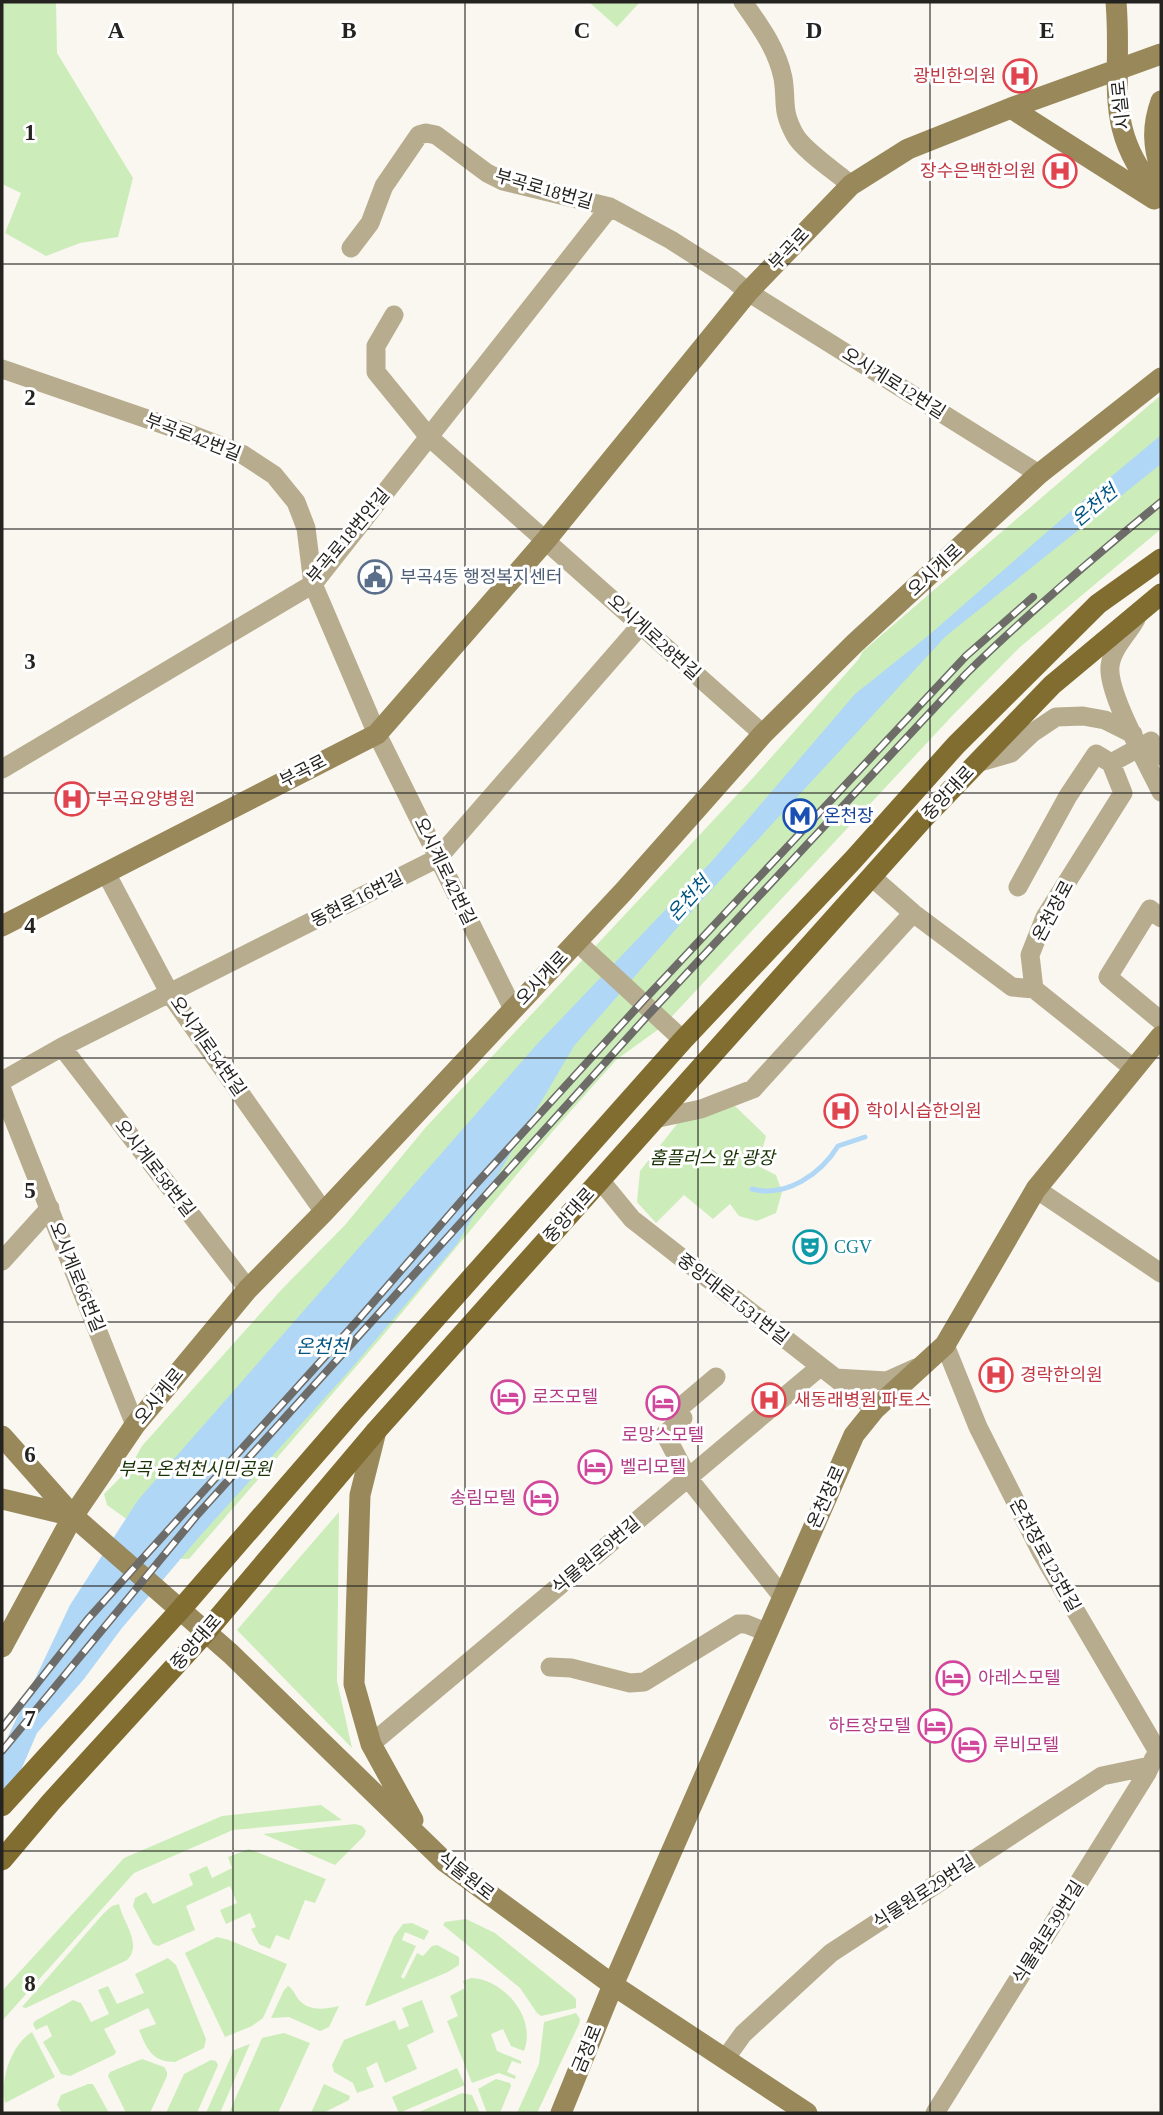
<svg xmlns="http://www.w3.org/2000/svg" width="1163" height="2115" viewBox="0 0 1163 2115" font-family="'Times New Roman','Noto Sans KR',serif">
  <rect width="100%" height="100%" fill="#f9f7f0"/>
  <path fill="#ccedba" d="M 2,2 L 56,2 L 57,53 L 133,178 L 118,237 L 80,243 L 46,256 L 5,233 L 21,193 L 2,184 Z
    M 589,2 L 640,2 L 617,27 Z
    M 1161,395 L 1161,529 L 1019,648 L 953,715 L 663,1026 L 616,1060 L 553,1131 L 380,1339 L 189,1559 L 182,1559 L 107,1505 L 104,1494 L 129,1469 L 142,1446 L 282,1289 L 345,1225 L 426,1127 L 751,780 L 858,660 L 863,651 Z
    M 735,1106 L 766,1136 L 758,1166 L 776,1175 L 782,1192 L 776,1213 L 757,1221 L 739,1216 L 730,1204 L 713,1219 L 684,1195 L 656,1223 L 637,1202 L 640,1171 L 685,1114 Z
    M 339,1512 L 337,1681 L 352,1748 L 237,1630 Z
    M 321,1805 L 342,1820 L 233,1830 L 134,1873 L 2,2021 L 2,1991 L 124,1858 L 222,1816 Z
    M 355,1824 L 362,1826 L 366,1831 L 364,1836 L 335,1865 L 263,1834 Z
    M 249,1849 L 326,1879 L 315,1903 L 305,1900 L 289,1940 L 276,1935 L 270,1949 L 259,1944 L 251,1929 L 256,1927 L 250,1913 L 226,1924 L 220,1910 L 237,1903 L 230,1886 L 186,1906 L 195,1930 L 158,1946 L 153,1944 L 133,1906 L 135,1898 L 146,1892 L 153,1904 L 193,1885 L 189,1874 L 207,1866 L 212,1878 L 232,1868 L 228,1857 Z
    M 119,1904 C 123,1923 143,1944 127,1960 L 26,2008 L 22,2007 L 104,1913 L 112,1906 Z
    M 466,1919 L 495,1933 L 572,1995 L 576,1999 L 576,2008 L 541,2016 L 537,2013 L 520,1988 L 443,1925 L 445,1922 Z
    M 412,1923 L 429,1931 L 424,1940 L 405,1932 L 402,1940 L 416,1946 L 401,1977 L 404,1979 L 417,1953 L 423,1956 L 432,1946 L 437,1945 L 459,1957 L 459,1965 L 448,1972 L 367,2006 L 365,2005 L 394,1936 L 403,1924 Z
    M 217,1937 L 229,1940 L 287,1964 L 263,2018 L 252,2026 L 225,2037 L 185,1953 Z
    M 168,1958 L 176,1965 L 206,2039 L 204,2048 L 175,2062 C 152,2062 147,2049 139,2030 L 156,2024 L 148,2008 L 104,2029 L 116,2052 L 114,2055 L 70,2076 L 61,2074 L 43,2042 L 52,2036 L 47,2025 L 36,2030 L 33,2024 L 35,2021 L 73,2000 L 81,2003 L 91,2022 L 109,2014 L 98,1990 L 108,1986 L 117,2004 L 144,1993 L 135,1974 Z
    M 471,1978 C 504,1979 537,2018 524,2051 L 511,2046 L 503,2029 L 491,2034 L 497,2051 L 521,2061 L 521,2064 L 512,2061 L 507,2072 L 516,2076 L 515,2079 L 499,2073 L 472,2083 L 447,2021 L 458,2016 L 450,1996 L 465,1988 L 463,1981 Z
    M 288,1986 C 294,1990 295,1995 299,2000 C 310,2012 326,2009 339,2006 L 329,2027 L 320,2031 L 289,2017 L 271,2018 L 284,1990 Z
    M 422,2000 L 434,2032 L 407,2045 L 417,2069 L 385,2083 L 377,2062 L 366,2068 L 374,2087 L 357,2093 L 353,2083 L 334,2072 L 332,2065 L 344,2040 L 395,2020 L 399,2030 L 409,2026 L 402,2008 Z
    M 576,2013 L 580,2019 L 579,2024 L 537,2113 L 517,2113 L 539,2064 L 544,2022 Z
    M 32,2032 L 55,2077 L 5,2103 C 0,2079 11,2045 32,2032 Z
    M 284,2033 L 310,2043 L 278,2113 L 229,2113 L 262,2038 Z
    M 250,2044 L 220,2113 L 206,2113 L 234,2050 Z
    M 142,2059 L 164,2067 L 167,2072 L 167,2076 L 150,2113 L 126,2113 L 108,2076 L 110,2072 Z
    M 211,2060 L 216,2061 L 218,2065 L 197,2113 L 166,2113 L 184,2074 Z
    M 457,2068 L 465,2085 L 399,2113 L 392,2097 Z
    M 496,2079 L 510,2083 L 511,2086 L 500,2113 L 487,2113 L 478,2089 Z
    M 88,2084 L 93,2084 L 109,2113 L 62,2113 L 57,2105 L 61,2095 Z
    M 324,2084 L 350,2096 L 349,2100 L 323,2113 L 311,2113 Z
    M 462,2093 L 472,2095 L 480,2113 L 417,2113 Z"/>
  <path fill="#b0d7f5" d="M 1161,435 L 1161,464 L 946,636 L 690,913 L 574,1046 L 457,1244 L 350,1370 L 200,1536 L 122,1628 L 84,1679 L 37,1733 L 2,1814 L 2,1749 L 70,1605 L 138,1500 L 538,1043 L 713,860 L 855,694 L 929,635 L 1094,491 Z"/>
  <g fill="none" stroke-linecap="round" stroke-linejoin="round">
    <path stroke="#b0d7f5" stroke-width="5" d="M 752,1189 C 786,1198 821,1174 838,1146 L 865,1137"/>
    <path stroke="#b7ac8e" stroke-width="19" d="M 743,2 C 760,26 777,49 783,78 C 787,102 781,110 795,135 C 803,150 836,172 851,185
      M 351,248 L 370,223 L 384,186 L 419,135 L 426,133 L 436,135 L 487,173 L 503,181 L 610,207 L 671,240 L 732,279 L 748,292 L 1039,474
      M 394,315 L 376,346 L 376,372 L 429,437 L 763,734
      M 2,369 L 188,433 L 242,454 L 274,475 L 296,502 L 306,528 L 313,584 L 377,734 L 513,1009
      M 1136,619 C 1128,634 1112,648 1110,666 C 1107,694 1148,764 1161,792
      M 976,763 L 1011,753 L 1032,733 L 1056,717 L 1083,716 L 1105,720 L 1133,734
      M 2,769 L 313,584 L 610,207
      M 106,873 L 170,994 L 324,1212
      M 873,878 L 913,913 L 1012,987 L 1034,989
      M 1018,887 L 1068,796 L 1096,754 L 1111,763
      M 1161,918 L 1150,909 L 1108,977 L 1161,1021
      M 577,942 L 683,1040
      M 62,1047 L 248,1289
      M 1133,1068 L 1034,989 L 1030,955 L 1045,917 L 1123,793 L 1111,763 L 1151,741 L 1161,756
      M 2,1081 L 62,1047 L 438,858 L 641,625
      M 2,1090 L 135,1425
      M 654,1119 L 701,1109 L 753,1089 L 913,913
      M 600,1180 L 632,1219 L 875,1409
      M 1036,1189 L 1161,1273
      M 2,1261 L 50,1208
      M 945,1345 L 978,1427 L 1041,1552 L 1161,1757
      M 716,1377 L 677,1410 L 683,1418 L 665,1434 L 688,1478 L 782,1596
      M 835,1378 L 887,1381 L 916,1368
      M 550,1667 L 571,1668 L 630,1683 L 644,1682 L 738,1624 L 746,1624 L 766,1632
      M 371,1744 L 820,1367
      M 725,2059 L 743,2034 L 831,1953 L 1102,1776 L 1150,1766
      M 935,2113 L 1147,1773 L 1154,1758"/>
    <path stroke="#98885a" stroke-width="21" d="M 1116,2 C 1123,83 1100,129 1161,197
      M 1161,101 C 1152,126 1153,146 1161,170
      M 1011,108 L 1154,199
      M 2,926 L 377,734 L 546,540 L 748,292 L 851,185 L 908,149 L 1011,108 L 1161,54
      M 376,1431 L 360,1495 L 354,1684 L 371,1744 L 413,1820
      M 2,1436 L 73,1516 L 231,1654 L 444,1861 L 613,1985 L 807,2113
      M 2,1499 L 73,1516
      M 2,1647 L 73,1516 L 135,1425 L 248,1289 L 324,1212 L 624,891 L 763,734 L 855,643 L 1039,474 L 1161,378
      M 561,2113 L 613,1985 L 854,1435 L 875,1409 L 945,1345 L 1036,1189 L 1161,1036"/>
    <path stroke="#826d31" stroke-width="21" d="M 2,1806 L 181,1609 L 352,1412 L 683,1040 L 853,860 L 956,745 L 1098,604 L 1161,559
      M 2,1860 L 51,1802 L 207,1631 L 376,1431 L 922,820 L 1052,685 L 1161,594"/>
    <defs>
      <path id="rail" d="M 2,1728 L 88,1619 L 358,1320 L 476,1184 L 643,1001 L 966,656 L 1033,597
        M 2,1751 L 198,1514 L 649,1014 L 966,674 C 1028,613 1094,557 1161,502"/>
    </defs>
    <use href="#rail" stroke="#6d6c68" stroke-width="8"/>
    <use href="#rail" stroke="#fff" stroke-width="5" stroke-dasharray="16" stroke-linecap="butt"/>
  </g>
  <path fill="none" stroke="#242320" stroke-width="2" stroke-opacity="0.55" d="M 233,2 L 233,2113M 465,2 L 465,2113M 698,2 L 698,2113M 930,2 L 930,2113M 2,264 L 1161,264M 2,529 L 1161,529M 2,793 L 1161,793M 2,1058 L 1161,1058M 2,1322 L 1161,1322M 2,1586 L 1161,1586M 2,1851 L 1161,1851"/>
  <defs>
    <symbol id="hospital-ring" viewBox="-11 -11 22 22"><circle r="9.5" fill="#fff" stroke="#e0444e" stroke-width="1.5"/><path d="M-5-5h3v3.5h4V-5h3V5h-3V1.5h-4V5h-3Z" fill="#e0444e"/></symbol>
    <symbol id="civic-ring" viewBox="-11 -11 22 22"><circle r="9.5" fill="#fff" stroke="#5c6f8a" stroke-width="1.5"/><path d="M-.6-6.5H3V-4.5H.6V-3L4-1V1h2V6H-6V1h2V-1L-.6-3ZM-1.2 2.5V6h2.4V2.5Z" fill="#5c6f8a"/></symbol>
    <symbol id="metro-ring" viewBox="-11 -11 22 22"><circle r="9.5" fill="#fff" stroke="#1a4fb4" stroke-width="1.5"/><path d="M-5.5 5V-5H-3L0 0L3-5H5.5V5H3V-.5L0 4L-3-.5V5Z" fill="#1a4fb4"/></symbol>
    <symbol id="theatre-ring" viewBox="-11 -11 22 22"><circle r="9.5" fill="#fff" stroke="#0f9aa8" stroke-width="1.5"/><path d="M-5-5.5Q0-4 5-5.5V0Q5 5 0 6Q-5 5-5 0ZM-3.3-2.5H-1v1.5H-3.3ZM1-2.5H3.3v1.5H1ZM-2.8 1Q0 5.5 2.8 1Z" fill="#0f9aa8"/></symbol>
    <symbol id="hotel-ring" viewBox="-11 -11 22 22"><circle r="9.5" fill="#fff" stroke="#d1479c" stroke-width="1.5"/><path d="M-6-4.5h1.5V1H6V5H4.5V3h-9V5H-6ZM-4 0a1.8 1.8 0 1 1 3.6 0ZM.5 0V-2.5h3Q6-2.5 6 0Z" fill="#d1479c"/></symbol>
  </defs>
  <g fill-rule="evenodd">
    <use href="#hospital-ring" x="1001" y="57" width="38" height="38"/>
    <use href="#hospital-ring" x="1041" y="152" width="38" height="38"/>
    <use href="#civic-ring" x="356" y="558" width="38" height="38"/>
    <use href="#hospital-ring" x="53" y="780" width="38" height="38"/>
    <use href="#metro-ring" x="781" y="797" width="38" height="38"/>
    <use href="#hospital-ring" x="822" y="1092" width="38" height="38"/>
    <use href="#theatre-ring" x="791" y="1228" width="38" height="38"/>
    <use href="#hospital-ring" x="977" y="1356" width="38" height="38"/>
    <use href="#hotel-ring" x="489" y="1378" width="38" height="38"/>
    <use href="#hospital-ring" x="750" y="1381" width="38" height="38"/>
    <use href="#hotel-ring" x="644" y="1384" width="38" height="38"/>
    <use href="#hotel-ring" x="576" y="1448" width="38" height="38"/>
    <use href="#hotel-ring" x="522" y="1479" width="38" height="38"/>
    <use href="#hotel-ring" x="934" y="1659" width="38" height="38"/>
    <use href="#hotel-ring" x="916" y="1707" width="38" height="38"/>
    <use href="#hotel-ring" x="950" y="1726" width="38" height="38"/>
  </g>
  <g text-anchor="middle" stroke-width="6" stroke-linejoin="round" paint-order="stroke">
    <g font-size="18" fill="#be3a42" stroke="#fff" text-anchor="start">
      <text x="996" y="82" text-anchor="end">광빈한의원</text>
      <text x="1036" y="177" text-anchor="end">장수은백한의원</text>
      <text x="96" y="805">부곡요양병원</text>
      <text x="866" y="1117">학이시습한의원</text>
      <text x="1020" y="1381">경락한의원</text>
      <text x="794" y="1406">새동래병원 파토스</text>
    </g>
    <g font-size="18" fill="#242320" stroke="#fff">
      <text transform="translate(1121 105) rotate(-96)" y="6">시실로</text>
      <text transform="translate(544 189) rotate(16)" y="6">부곡로18번길</text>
      <text transform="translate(789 249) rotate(-47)" y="6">부곡로</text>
      <text transform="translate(894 383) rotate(32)" y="6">오시게로12번길</text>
      <text transform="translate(193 437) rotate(21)" y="6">부곡로42번길</text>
      <text transform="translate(348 536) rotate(-50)" y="6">부곡로18번안길</text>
      <text transform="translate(935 570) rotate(-43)" y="6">오시게로</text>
      <text transform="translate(654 637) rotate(42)" y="6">오시게로28번길</text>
      <text transform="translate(303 771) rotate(-27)" y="6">부곡로</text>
      <text transform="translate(948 793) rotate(-47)" y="6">중앙대로</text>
      <text transform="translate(445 871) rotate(64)" y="6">오시게로42번길</text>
      <text transform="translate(357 899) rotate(-27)" y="6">동현로16번길</text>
      <text transform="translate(1053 911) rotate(-62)" y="6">온천장로</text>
      <text transform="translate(542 978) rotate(-47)" y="6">오시게로</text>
      <text transform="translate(208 1046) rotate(55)" y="6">오시게로54번길</text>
      <text transform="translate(155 1168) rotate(52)" y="6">오시게로58번길</text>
      <text transform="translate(569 1215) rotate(-48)" y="6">중앙대로</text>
      <text transform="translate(77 1277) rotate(68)" y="6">오시게로66번길</text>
      <text transform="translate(733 1299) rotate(38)" y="6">중앙대로1531번길</text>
      <text transform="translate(159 1396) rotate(-51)" y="6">오시게로</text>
      <text transform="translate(826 1497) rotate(-66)" y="6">온천장로</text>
      <text transform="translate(596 1555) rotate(-40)" y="6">식물원로9번길</text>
      <text transform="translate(1045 1555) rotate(61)" y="6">온천장로125번길</text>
      <text transform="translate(196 1642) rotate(-49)" y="6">중앙대로</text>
      <text transform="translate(466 1876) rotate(38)" y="6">식물원로</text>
      <text transform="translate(924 1892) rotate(-33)" y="6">식물원로29번길</text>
      <text transform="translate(1048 1932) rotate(-58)" y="6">식물원로39번길</text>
      <text transform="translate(587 2049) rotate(-68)" y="6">금정로</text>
    </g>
    <g font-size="18" fill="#4e5e75" stroke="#fff" text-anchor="start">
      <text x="400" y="583">부곡4동 행정복지센터</text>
    </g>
    <g font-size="18" fill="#164399" stroke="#fff" text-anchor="start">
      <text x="824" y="822">온천장</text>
    </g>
    <g font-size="18" font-style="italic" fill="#193205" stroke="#fff">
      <text x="712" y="1164">홈플러스 앞 광장</text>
      <text x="195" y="1475">부곡 온천천시민공원</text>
    </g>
    <g font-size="18" fill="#0d838f" stroke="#fff" text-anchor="start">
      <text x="834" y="1253">CGV</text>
    </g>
    <g font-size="18" fill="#b23c85" stroke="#fff" text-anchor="start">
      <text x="532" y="1403">로즈모텔</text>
      <text x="663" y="1441" text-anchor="middle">로망스모텔</text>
      <text x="620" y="1473">벨리모텔</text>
      <text x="516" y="1504" text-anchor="end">송림모텔</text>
      <text x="978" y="1684">아레스모텔</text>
      <text x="911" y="1732" text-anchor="end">하트장모텔</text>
      <text x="993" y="1751">루비모텔</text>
    </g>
    <g font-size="19" font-style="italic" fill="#005482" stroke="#fff">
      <text transform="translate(1094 505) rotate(-40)" y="7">온천천</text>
      <text transform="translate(688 898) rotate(-48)" y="7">온천천</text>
      <text x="322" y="1353">온천천</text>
    </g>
  </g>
  <g font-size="23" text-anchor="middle" font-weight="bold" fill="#242320" stroke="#fff" stroke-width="6" stroke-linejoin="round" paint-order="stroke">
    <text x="116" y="38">A</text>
    <text x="349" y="38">B</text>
    <text x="582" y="38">C</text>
    <text x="814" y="38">D</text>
    <text x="1047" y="38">E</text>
    <text x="30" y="140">1</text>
    <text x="30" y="405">2</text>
    <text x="30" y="669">3</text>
    <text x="30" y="933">4</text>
    <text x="30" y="1198">5</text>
    <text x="30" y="1462">6</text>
    <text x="30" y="1726">7</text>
    <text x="30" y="1991">8</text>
  </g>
  <rect width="1163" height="2115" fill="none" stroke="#242320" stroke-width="7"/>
</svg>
